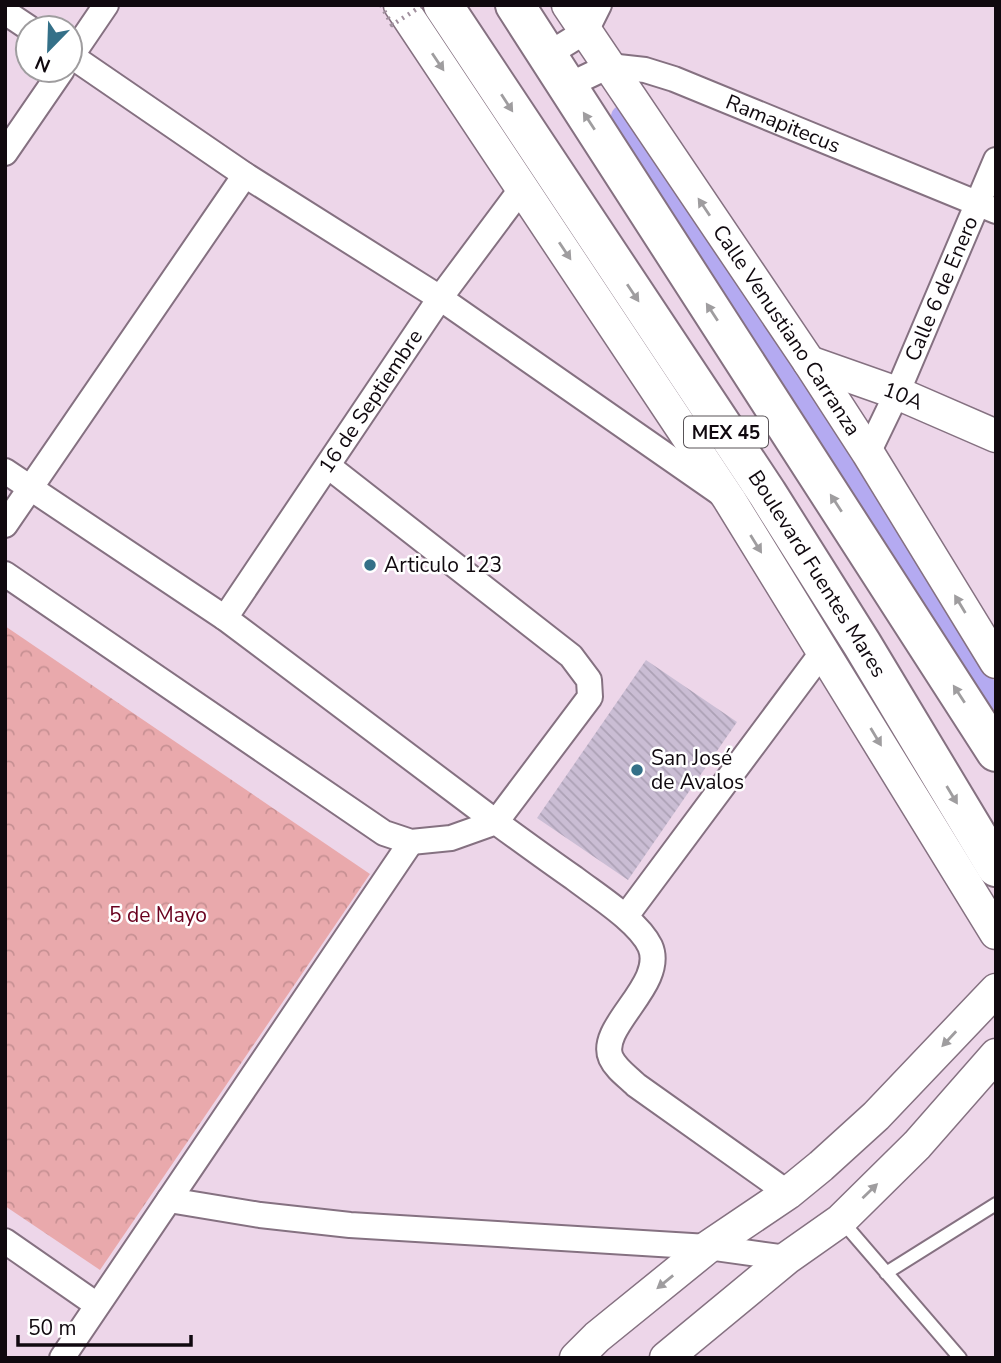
<svg xmlns="http://www.w3.org/2000/svg" width="1001" height="1363" viewBox="0 0 1001 1363" font-family="'Nunito Sans',sans-serif">
  <defs>
    <pattern id="park-crowns" width="20" height="18" patternUnits="userSpaceOnUse" patternTransform="scale(1.75)"><rect width="20" height="18" fill="#e9a9ac"/><path d="M2 6a3 3 0 1 1 6 0M12 15a3 3 0 1 1 6 0" fill="none" stroke="#c79093"/></pattern>
    <pattern id="building-back-hatch" width="6" height="6" patternUnits="userSpaceOnUse" patternTransform="scale(1.75)"><rect width="6" height="6" fill="#cabdd4"/><path d="M-1 5l2 2M0 0l6 6M5-1l2 2" fill="none" stroke="#aca1b5"/></pattern>
  </defs>
  <rect width="100%" height="100%" fill="#edd6e9"/>
  <path fill="url(#park-crowns)" d="M 5,626 L 370,874 L 100,1270 L 5,1206 Z"/>
  <g fill="none" stroke-linecap="round" stroke-linejoin="round">
    <path stroke="#b4aaf1" stroke-width="24" d="M 623,117 L 996,706"/>
  </g>
  <path fill="url(#building-back-hatch)" d="M 646,660 L 737,722 L 628,880 L 537,818 Z"/>
  <g fill="none" stroke-linecap="round" stroke-linejoin="round">
    <defs>
      <path id="service" d="M 841,1220 L 960,1358
        M 886,1273 L 996,1204"/>
      <g id="minor">
        <path d="M 5,12 L 29,28"/>
        <path d="M 70,55 L 245,175 L 440,298 L 720,493"/>
        <path d="M 547,55 L 586,31 L 599,5"/>
        <path d="M 70,58 L 106,5"/>
        <path id="s1" d="M 567,86 L 609,66 L 645,70 L 674,79 L 996,211"/>
        <path d="M 5,153 L 62,70"/>
        <path id="s2" d="M 868,453 L 897,393 L 996,160"/>
        <path d="M 5,471 L 225,618 L 496,822 L 590,697 L 589,680 L 571,656 L 328,466"/>
        <path d="M 5,525 L 245,175"/>
        <path d="M 5,574 L 384,833 L 411,842 L 451,838 L 496,822 C 522,841 548,860 574,878 C 596,895 638,921 650,946 C 667,984 597,1027 611,1058 C 616,1069 628,1077 636,1085 L 788,1193"/>
        <path id="s3" d="M 225,618 L 440,298 L 522,188"/>
        <path d="M 626,916 L 824,650"/>
        <path d="M 169,1200 L 260,1215 L 350,1225 L 708,1247 L 787,1258"/>
        <path d="M 5,1241 L 97,1305"/>
        <path d="M 62,1358 L 411,842"/>
      </g>
      <g id="tertiary">
        <path d="M 400,5 L 729,499 L 996,933"/>
        <path id="s4" d="M 568,5 L 809,362 L 868,453 L 996,662"/>
        <path id="s5" d="M 809,362 L 897,393 L 996,436"/>
        <path d="M 576,1358 L 597,1337 L 708,1247 L 788,1193 L 821,1166 L 876,1116 L 996,990"/>
        <path d="M 666,1358 L 787,1258 L 841,1220 L 917,1145 L 996,1055"/>
      </g>
      <g id="primary">
        <path id="s6" d="M 443,5 L 767,493 L 862,644 L 996,867"/>
        <path d="M 515,5 L 996,752"/>
      </g>
    </defs>
    <use href="#service" stroke="#857181" stroke-width="16"/>
    <use href="#minor" stroke="#857181" stroke-width="28"/>
    <use href="#tertiary" stroke="#857181" stroke-width="35"/>
    <use href="#primary" stroke="#857181" stroke-width="42"/>
    <use href="#service" stroke="#fff" stroke-width="12"/>
    <use href="#minor" stroke="#fff" stroke-width="24"/>
    <use href="#tertiary" stroke="#fff" stroke-width="32"/>
    <use href="#primary" stroke="#fff" stroke-width="38"/>
    <path stroke="#a1909e" stroke-width="4.5" stroke-dasharray="2 5" stroke-linecap="butt" d="M 381,5 L 392,25 L 423,5"/>
  </g>
  <defs><path id="oneway-solid" d="M-6-.8H1V-3.2L6.5 0L1 3.2V.8H-6Z" transform="scale(1.75)"/></defs>
  <g fill="#9f9d9f">
    <use href="#oneway-solid" transform="translate(438 62) rotate(56)"/>
    <use href="#oneway-solid" transform="translate(507 103) rotate(57)"/>
    <use href="#oneway-solid" transform="translate(589 121) rotate(-123)"/>
    <use href="#oneway-solid" transform="translate(704 207) rotate(-124)"/>
    <use href="#oneway-solid" transform="translate(565 251) rotate(56)"/>
    <use href="#oneway-solid" transform="translate(633 293) rotate(56)"/>
    <use href="#oneway-solid" transform="translate(712 312) rotate(-123)"/>
    <use href="#oneway-solid" transform="translate(836 503) rotate(-123)"/>
    <use href="#oneway-solid" transform="translate(756 544) rotate(58)"/>
    <use href="#oneway-solid" transform="translate(960 604) rotate(-121)"/>
    <use href="#oneway-solid" transform="translate(959 694) rotate(-123)"/>
    <use href="#oneway-solid" transform="translate(876 737) rotate(59)"/>
    <use href="#oneway-solid" transform="translate(952 795) rotate(59)"/>
    <use href="#oneway-solid" transform="translate(949 1039) rotate(133)"/>
    <use href="#oneway-solid" transform="translate(870 1191) rotate(-44)"/>
    <use href="#oneway-solid" transform="translate(665 1282) rotate(141)"/>
  </g>
  <g fill="#347088" stroke="#fff" stroke-width="2.5">
    <circle cx="370" cy="565" r="7"/>
    <circle cx="637" cy="770" r="7"/>
  </g>
  <g text-anchor="middle" stroke-width="5" stroke-linejoin="round" paint-order="stroke">
    <rect fill="#fff" stroke="#585357" stroke-width="2" x="684" y="416.5" width="84" height="31" rx="5"/>
    <g font-size="19" font-weight="bold" fill="#10090f">
      <text x="726" y="439">MEX 45</text>
    </g>
    <g font-size="21" fill="#10090f" stroke="#fff">
      <text dy="7" stroke="none"><textPath href="#s1" startOffset="231">Ramapitecus</textPath></text>
      <text dy="7" stroke="none"><textPath href="#s2" startOffset="180">Calle 6 de Enero</textPath></text>
      <text dy="7" stroke="none"><textPath href="#s4" startOffset="392">Calle Venustiano Carranza</textPath></text>
      <text dy="7" stroke="none"><textPath href="#s5" startOffset="100">10A</textPath></text>
      <text dy="7" stroke="none"><textPath href="#s3" startOffset="261">16 de Septiembre</textPath></text>
      <text dy="7" stroke="none"><textPath href="#s6" startOffset="681">Boulevard Fuentes Mares</textPath></text>
    </g>
    <g font-size="21" fill="#10090f" stroke="#fff" text-anchor="start">
      <text x="384" y="572">Articulo 123</text>
      <text x="651" y="765">San José<tspan x="651" dy="24">de Avalos</tspan></text>
    </g>
    <g font-size="21" fill="#69011e" stroke="#fff">
      <text x="158" y="922">5 de Mayo</text>
    </g>
  </g>
  <rect width="1001" height="1363" fill="none" stroke="#10090f" stroke-width="14"/>
  <g transform="translate(49 49) rotate(203)"><circle r="33" fill="#ffffff" stroke="#9f9d9f" stroke-width="2"/>
  <path d="M0-5L12 26L0 18L-12 26Z" fill="#347088"/>
  <text y="-10" font-size="19" font-weight="bold" text-anchor="middle" fill="#10090f">N</text>
  </g>
  <path d="M18 1335v10h173v-10" fill="none" stroke="#10090f" stroke-width="3.5"/>
  <text x="28" y="1335" font-size="21" fill="#10090f" stroke="#ffffff" stroke-width="5" paint-order="stroke">50 m</text>
</svg>
